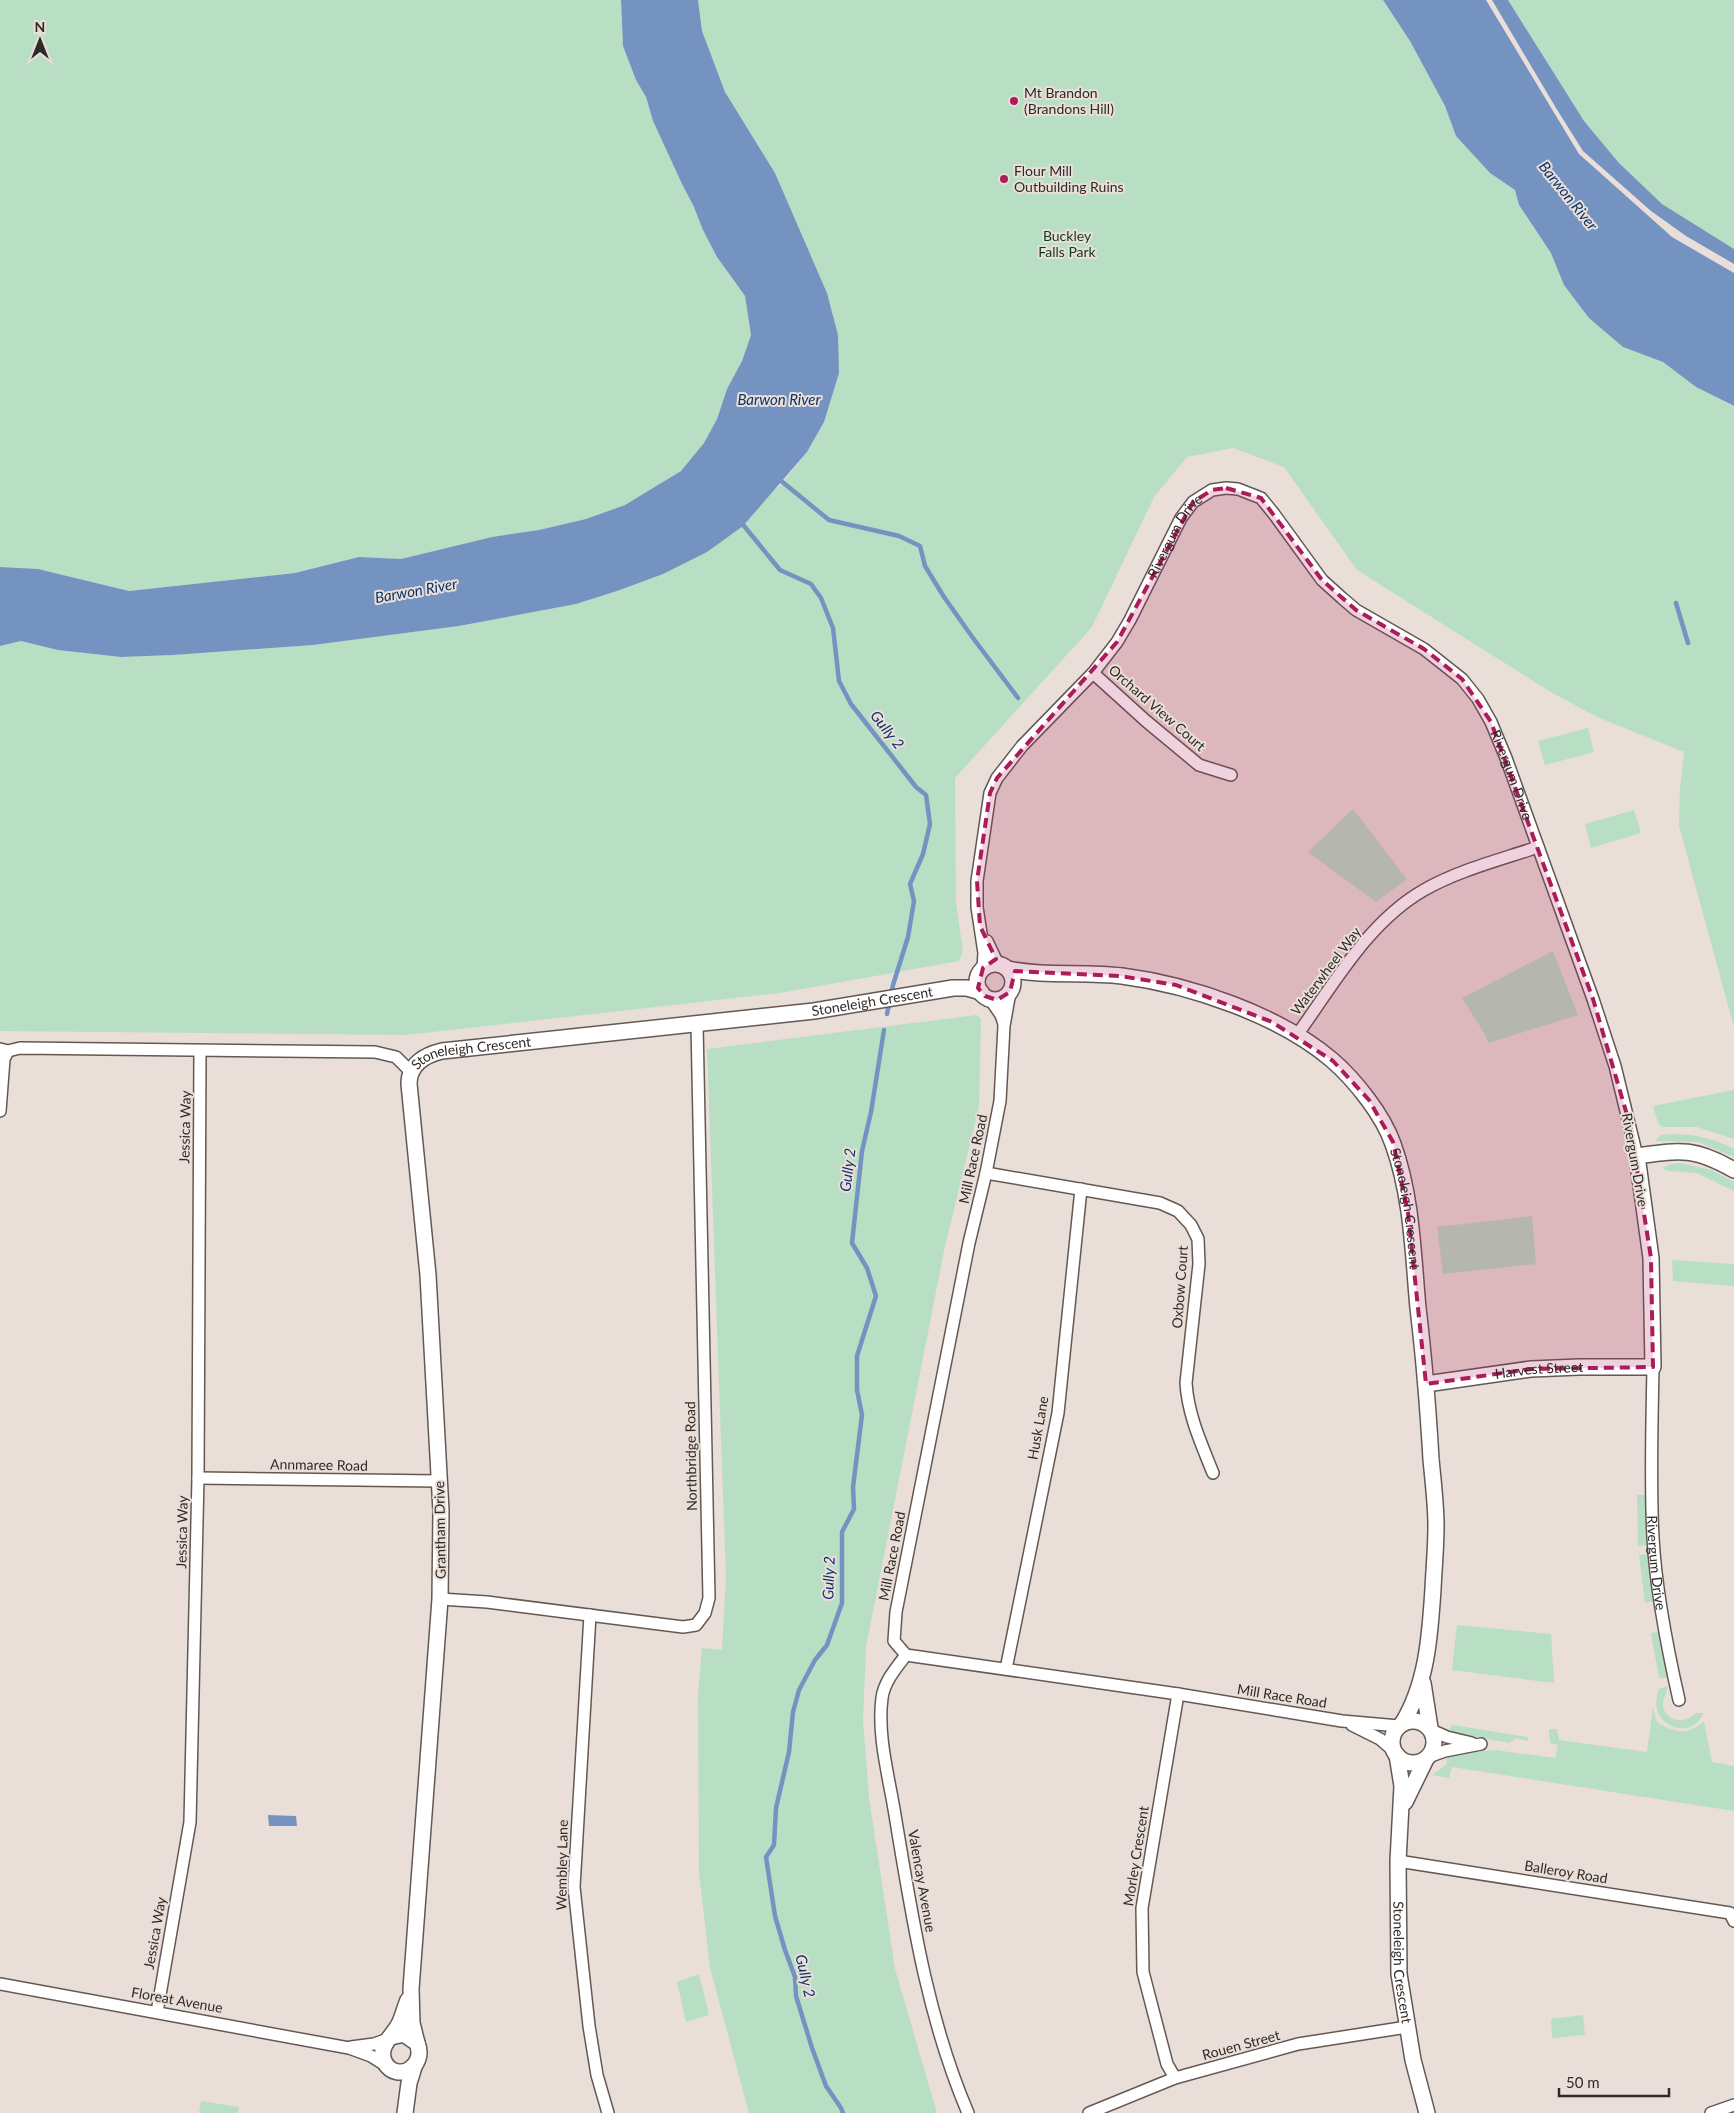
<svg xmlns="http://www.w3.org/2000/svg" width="1734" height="2113" viewBox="0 0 1734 2113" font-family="Lato,sans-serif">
  <rect width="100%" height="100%" fill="#eaded8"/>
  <path fill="#b8dec4" d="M 0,0 L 621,0 L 623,46 L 636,80 L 646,97 L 653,121 L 682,184 L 729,275 L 745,296 L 751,335 L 742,361 L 727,389 L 717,419 L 704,443 L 681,471 L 625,505 L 586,519 L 539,530 L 492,537 L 401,559 L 359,557 L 295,573 L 129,591 L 38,569 L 0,567 Z
    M 698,0 L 1383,0 L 1410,41 L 1445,106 L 1456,136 L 1490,173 L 1515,190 L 1519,205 L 1537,233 L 1623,347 L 1663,362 L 1696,387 L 1734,407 L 1734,1027 L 1679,826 L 1680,787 L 1684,752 L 1597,717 L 1549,691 L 1357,570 L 1284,467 L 1233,448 L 1187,457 L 1154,497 L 1092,627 L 955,778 L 956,902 L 963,951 L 959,961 L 780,993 L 406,1035 L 0,1031 L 0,646 L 21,641 L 58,650 L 121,657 L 173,655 L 313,645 L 459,626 L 576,604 L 617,591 L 780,486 L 807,452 L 824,422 L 838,335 L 827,293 L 775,173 L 725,92 L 702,31 Z
    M 1508,0 L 1734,0 L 1734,249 L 1662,204 L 1619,163 L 1584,121 Z
    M 1588,728 L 1594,752 L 1545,765 L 1538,741 Z
    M 1353,809 L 1407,879 L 1376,902 L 1308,852 Z
    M 1634,810 L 1641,833 L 1591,848 L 1585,824 Z
    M 1553,951 L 1578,1015 L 1488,1043 L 1486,1036 L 1462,998 Z
    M 977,1015 L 981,1019 L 979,1107 L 945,1246 L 866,1647 L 863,1720 L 869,1798 L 895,1969 L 937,2113 L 749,2113 L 710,1968 L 699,1873 L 698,1695 L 702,1648 L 722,1650 L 726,1578 L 707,1049 Z
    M 1734,1090 L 1734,1139 L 1697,1127 L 1663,1127 L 1658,1123 L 1653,1106 Z
    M 1671,1134 C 1694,1134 1714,1138 1734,1149 L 1734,1157 L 1698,1142 L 1655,1141 L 1661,1135 Z
    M 1680,1163 L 1711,1170 L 1734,1182 L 1734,1191 L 1697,1173 L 1668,1171 L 1662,1168 L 1671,1164 Z
    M 1532,1216 L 1536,1264 L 1443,1274 L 1437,1227 Z
    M 1672,1260 L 1734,1264 L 1734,1286 L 1673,1281 Z
    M 1637,1495 L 1645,1495 L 1646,1497 L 1647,1545 L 1638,1546 Z
    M 1647,1554 L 1654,1601 L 1645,1603 L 1639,1555 Z
    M 1457,1625 L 1551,1634 L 1554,1683 L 1452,1670 Z
    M 1659,1632 L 1659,1633 L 1668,1678 L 1659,1678 L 1651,1633 Z
    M 1667,1686 C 1668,1693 1662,1699 1663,1706 C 1667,1724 1686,1723 1696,1713 L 1703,1713 C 1693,1743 1644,1725 1659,1689 Z
    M 1653,1708 L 1657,1722 C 1674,1733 1689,1736 1704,1721 L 1712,1762 L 1734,1766 L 1734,1811 L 1452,1767 L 1449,1778 L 1432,1775 L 1447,1764 L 1446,1756 L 1450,1754 L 1495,1750 L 1555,1758 L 1558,1745 L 1550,1743 L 1549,1729 L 1557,1729 L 1559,1740 L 1647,1752 Z
    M 1453,1725 L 1528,1737 L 1528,1741 L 1516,1738 L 1509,1743 L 1452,1732 L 1450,1731 L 1450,1727 Z
    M 699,1974 L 709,2015 L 686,2022 L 677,1982 Z
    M 1583,2015 L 1585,2035 L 1552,2038 L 1551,2019 Z
    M 201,2101 L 239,2107 L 238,2113 L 199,2113 Z"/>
  <path fill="#7593c0" d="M 621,0 L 698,0 L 702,31 L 725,92 L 775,173 L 827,293 L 838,335 L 839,373 L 824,422 L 807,452 L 743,526 L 707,552 L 663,574 L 617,591 L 576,604 L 459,626 L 313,645 L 173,655 L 121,657 L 58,650 L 21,641 L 0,646 L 0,567 L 38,569 L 129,591 L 295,573 L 359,557 L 401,559 L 492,537 L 539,530 L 586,519 L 625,505 L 681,471 L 704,443 L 717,419 L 727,389 L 742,361 L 751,335 L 745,296 L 717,257 L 703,230 L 694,207 L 682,184 L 653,121 L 646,97 L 636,80 L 623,46 Z
    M 1383,0 L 1486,0 L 1579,154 L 1672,237 L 1734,273 L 1734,406 L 1696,387 L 1663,362 L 1623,347 L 1589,318 L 1564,285 L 1551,253 L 1519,205 L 1515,190 L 1490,173 L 1456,136 L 1445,106 L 1410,41 Z
    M 1492,0 L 1508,0 L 1584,121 L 1619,163 L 1662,204 L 1734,249 L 1734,264 L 1686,236 L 1651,211 L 1583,151 L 1556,108 Z
    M 268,1815 L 296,1816 L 297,1826 L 269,1826 Z"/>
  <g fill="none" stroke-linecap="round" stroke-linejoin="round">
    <path stroke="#7593c0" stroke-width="4.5" d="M 780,480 L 829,520 L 899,536 L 920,546 L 925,566 L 944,597 L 973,638 L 1018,698
      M 740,521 L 780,570 L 811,584 L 821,598 L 833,628 L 839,681 L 851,704 L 916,787 L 926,795 L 930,824 L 923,854 L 910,884 L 914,901 L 908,937 L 893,985 L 887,1014
      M 1676,603 L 1688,643
      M 843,2113 L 841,2108 L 826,2086 L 812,2048 L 796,1996 L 795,1977 L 785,1950 L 775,1916 L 766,1857 L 774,1845 L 776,1808 L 789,1752 L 793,1712 L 799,1690 L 815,1660 L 827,1645 L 842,1603 L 842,1532 L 854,1509 L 853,1487 L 862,1415 L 857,1390 L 857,1356 L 876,1296 L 867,1268 L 852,1243 L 862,1151 L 871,1112 L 884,1030"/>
    <defs>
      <g id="minor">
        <path d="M 1093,673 L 1146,721 L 1199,765 L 1231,775"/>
        <path d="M 987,941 L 998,964"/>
        <path id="s1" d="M 983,968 L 984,953 L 977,907 L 977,881 L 990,793 L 997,778 L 1022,746 L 1093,673 L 1117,642 L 1130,620 L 1181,518 L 1193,502 L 1212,490 L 1226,488 L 1238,489 L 1261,498 L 1274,514 L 1322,580 L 1342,598 L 1356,610 L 1424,649 L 1462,679 L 1478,699 L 1491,722 L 1506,758 L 1593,999 L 1615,1066 L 1637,1156"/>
        <path d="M 1010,992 L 1004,1026 L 1000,1101 L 986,1173 L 969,1243 L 896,1612 L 894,1641 L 906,1655 L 1178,1694 L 1342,1721 L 1399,1726"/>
        <path d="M 990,999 L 1001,1015 L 1004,1024"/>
        <path d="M 1297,1035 C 1334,984 1368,922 1424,890 C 1459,870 1500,860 1538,847"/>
        <path d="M 0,1049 L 8,1051 L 20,1048 L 375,1052 L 396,1057 L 411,1072"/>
        <path d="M 0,1111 L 4,1059 L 8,1051"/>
        <path d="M 986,1173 L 1160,1203 L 1178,1211 L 1191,1225 L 1198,1239 L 1199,1264 L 1186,1383 C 1188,1415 1201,1443 1213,1473"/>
        <path id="s2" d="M 1653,1367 C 1652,1424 1650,1481 1653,1538 C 1656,1592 1667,1647 1679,1700"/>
        <path d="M 198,1478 L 439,1481"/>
        <path d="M 440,1599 L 487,1602 L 683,1627 L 696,1625 L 705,1613 L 709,1598 L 697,1025"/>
        <path d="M 590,1615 L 574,1887 L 589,2026 L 597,2075 L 608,2113"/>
        <path d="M 906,1655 C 896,1668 884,1682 882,1698 C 877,1736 889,1777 895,1815 C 912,1917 927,2017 968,2113"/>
        <path d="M 1006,1669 L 1058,1413 L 1081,1189"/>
        <path d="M 1352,1725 L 1380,1739 L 1395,1752"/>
        <path d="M 1431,1730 L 1447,1737 L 1472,1743"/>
        <path d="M 1428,1757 L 1445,1751 L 1481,1744"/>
        <path d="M 1398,1861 L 1730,1913 L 1734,1921"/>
        <path d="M 0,1984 L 349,2048 L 371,2056 L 387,2066"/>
        <path d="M 157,2012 L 190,1822 L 198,1478 L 200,1051"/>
        <path d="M 351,2047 L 374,2044 L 388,2039"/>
        <path d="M 1175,2078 L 1167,2064 L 1143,1972 L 1142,1908 L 1178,1694"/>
        <path d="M 1089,2113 L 1175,2078 L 1298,2044 L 1407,2027"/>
        <path d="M 1711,2113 L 1734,2105"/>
      </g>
      <g id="tertiary">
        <circle cx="995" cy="982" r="18"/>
        <path id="s3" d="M 1008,969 C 1046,977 1084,971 1122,976 C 1191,985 1279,1015 1332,1060 C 1355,1080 1383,1115 1393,1144 C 1412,1196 1413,1254 1418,1308 C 1424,1358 1428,1408 1431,1459 C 1433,1481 1436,1504 1436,1526 C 1436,1547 1434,1568 1433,1589 C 1430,1635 1427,1684 1402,1724"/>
        <path id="s4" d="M 1426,1384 L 1531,1369 L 1579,1367 L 1653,1367 L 1651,1258 L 1637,1156 C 1680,1150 1694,1147 1734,1170"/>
        <path d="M 1423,1683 L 1430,1728"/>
        <circle cx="1413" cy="1742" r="21"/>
        <path id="s5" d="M 1397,1755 L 1402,1786 L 1398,1861 L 1399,1974 L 1413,2060 L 1427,2113"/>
        <path d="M 1405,1802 L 1426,1759"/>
        <path d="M 391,2037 L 404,2034 L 417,2043 C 427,2067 397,2083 385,2063 C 376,2046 394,2036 400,2022 C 403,2015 405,2007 408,2000"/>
        <path id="s6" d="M 417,2043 L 412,2023 L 411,1989 L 440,1599 L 441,1511 L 428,1275 L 409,1084 C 409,1064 425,1055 442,1051 L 814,1011 L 953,988 L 967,988 L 981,992"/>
        <path d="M 405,2113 L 409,2083 L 414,2067"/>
      </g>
    </defs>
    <use href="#minor" stroke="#635954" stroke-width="14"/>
    <use href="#tertiary" stroke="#635954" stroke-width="18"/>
    <use href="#minor" stroke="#fff" stroke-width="11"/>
    <use href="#tertiary" stroke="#fff" stroke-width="15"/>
  </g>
  <path fill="#ab1c58" fill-opacity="0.2" stroke="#ab1c58" stroke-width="4" stroke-dasharray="10 6" stroke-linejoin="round" d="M 1226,488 L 1261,498 L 1322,580 L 1356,610 L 1424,649 L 1462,679 L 1491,722 L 1593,999 L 1630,1125 L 1651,1258 L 1653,1367 L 1531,1369 L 1426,1384 L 1408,1213 L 1393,1142 L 1369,1100 L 1333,1061 L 1272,1022 L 1176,985 L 1120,976 L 1015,971 L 1010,992 L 997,1000 L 985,996 L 978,988 L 983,968 L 996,959 L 980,926 L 977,881 L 990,793 L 997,778 L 1117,642 L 1193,502 L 1212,490 Z"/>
  <g fill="#ab1c58" stroke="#eaded8" stroke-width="2">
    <circle cx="1014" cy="101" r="5"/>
    <circle cx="1004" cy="179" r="5"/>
  </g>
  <g text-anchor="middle" stroke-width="4" stroke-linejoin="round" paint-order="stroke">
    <g font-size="14" fill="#2e2a27" stroke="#eaded8" text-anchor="start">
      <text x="1024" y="98">Mt Brandon<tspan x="1024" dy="16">(Brandons Hill)</tspan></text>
      <text x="1014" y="176">Flour Mill<tspan x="1014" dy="16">Outbuilding Ruins</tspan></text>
    </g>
    <g font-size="14" fill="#0e3921" stroke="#eaded8">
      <text x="1067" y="241">Buckley<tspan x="1067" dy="16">Falls Park</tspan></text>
    </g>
    <g font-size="14" fill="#2e2a27" stroke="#eaded8">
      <text dy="5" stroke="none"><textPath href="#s1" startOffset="496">Rivergum Drive</textPath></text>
      <text transform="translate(1157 708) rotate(41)" y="5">Orchard View Court</text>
      <text dy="5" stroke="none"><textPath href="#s1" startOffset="991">Rivergum Drive</textPath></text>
      <text transform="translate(1326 971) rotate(-53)" y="5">Waterwheel Way</text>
      <text dy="5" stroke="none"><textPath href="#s6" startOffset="1446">Stoneleigh Crescent</textPath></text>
      <text dy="5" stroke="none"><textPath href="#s6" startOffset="1041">Stoneleigh Crescent</textPath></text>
      <text transform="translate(185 1127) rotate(-89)" y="5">Jessica Way</text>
      <text transform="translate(973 1159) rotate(-78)" y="5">Mill Race Road</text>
      <text transform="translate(1635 1160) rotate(80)" y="5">Rivergum Drive</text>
      <text dy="5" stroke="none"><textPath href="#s3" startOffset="514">Stoneleigh Crescent</textPath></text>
      <text transform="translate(1180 1287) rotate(-86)" y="5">Oxbow Court</text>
      <text dy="5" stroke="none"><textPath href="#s4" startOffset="114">Harvest Street</textPath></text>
      <text transform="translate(1038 1428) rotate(-80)" y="5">Husk Lane</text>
      <text transform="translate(691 1456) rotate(-91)" y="5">Northbridge Road</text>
      <text transform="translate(319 1465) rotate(1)" y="5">Annmaree Road</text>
      <text transform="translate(440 1530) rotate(-91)" y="5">Grantham Drive</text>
      <text transform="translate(182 1532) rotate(-89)" y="5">Jessica Way</text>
      <text transform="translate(892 1556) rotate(-79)" y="5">Mill Race Road</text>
      <text dy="5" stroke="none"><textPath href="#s2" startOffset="196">Rivergum Drive</textPath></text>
      <text transform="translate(1282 1696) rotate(9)" y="5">Mill Race Road</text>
      <text transform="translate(1136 1856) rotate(-81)" y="5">Morley Crescent</text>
      <text transform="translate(562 1865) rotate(-89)" y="5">Wembley Lane</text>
      <text transform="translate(1566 1872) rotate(9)" y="5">Balleroy Road</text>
      <text transform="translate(922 1881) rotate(80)" y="5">Valencay Avenue</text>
      <text transform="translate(155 1933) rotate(-80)" y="5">Jessica Way</text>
      <text dy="5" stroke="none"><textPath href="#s5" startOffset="208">Stoneleigh Crescent</textPath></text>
      <text transform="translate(177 2000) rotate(10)" y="5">Floreat Avenue</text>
      <text transform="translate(1241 2045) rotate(-15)" y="5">Rouen Street</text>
    </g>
    <g font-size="15" font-style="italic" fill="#0a336a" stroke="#eaded8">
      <text transform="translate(1568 196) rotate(51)" y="5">Barwon River</text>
      <text x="779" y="405">Barwon River</text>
      <text transform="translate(416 591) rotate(-10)" y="5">Barwon River</text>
      <text transform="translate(887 730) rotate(52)" y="5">Gully 2</text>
      <text transform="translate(848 1170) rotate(-83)" y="5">Gully 2</text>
      <text transform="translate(829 1578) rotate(-88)" y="5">Gully 2</text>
      <text transform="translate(805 1976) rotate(77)" y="5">Gully 2</text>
    </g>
  </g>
  <g transform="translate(40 40)" stroke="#eaded8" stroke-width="4" paint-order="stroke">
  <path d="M0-4L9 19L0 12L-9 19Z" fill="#2e2a27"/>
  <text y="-8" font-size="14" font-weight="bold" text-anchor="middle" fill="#2e2a27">N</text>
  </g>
  <path d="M1559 2088v8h110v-8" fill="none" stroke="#2e2a27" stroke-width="2.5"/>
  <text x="1566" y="2088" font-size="15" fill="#2e2a27" stroke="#eaded8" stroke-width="4" paint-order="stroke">50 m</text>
</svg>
